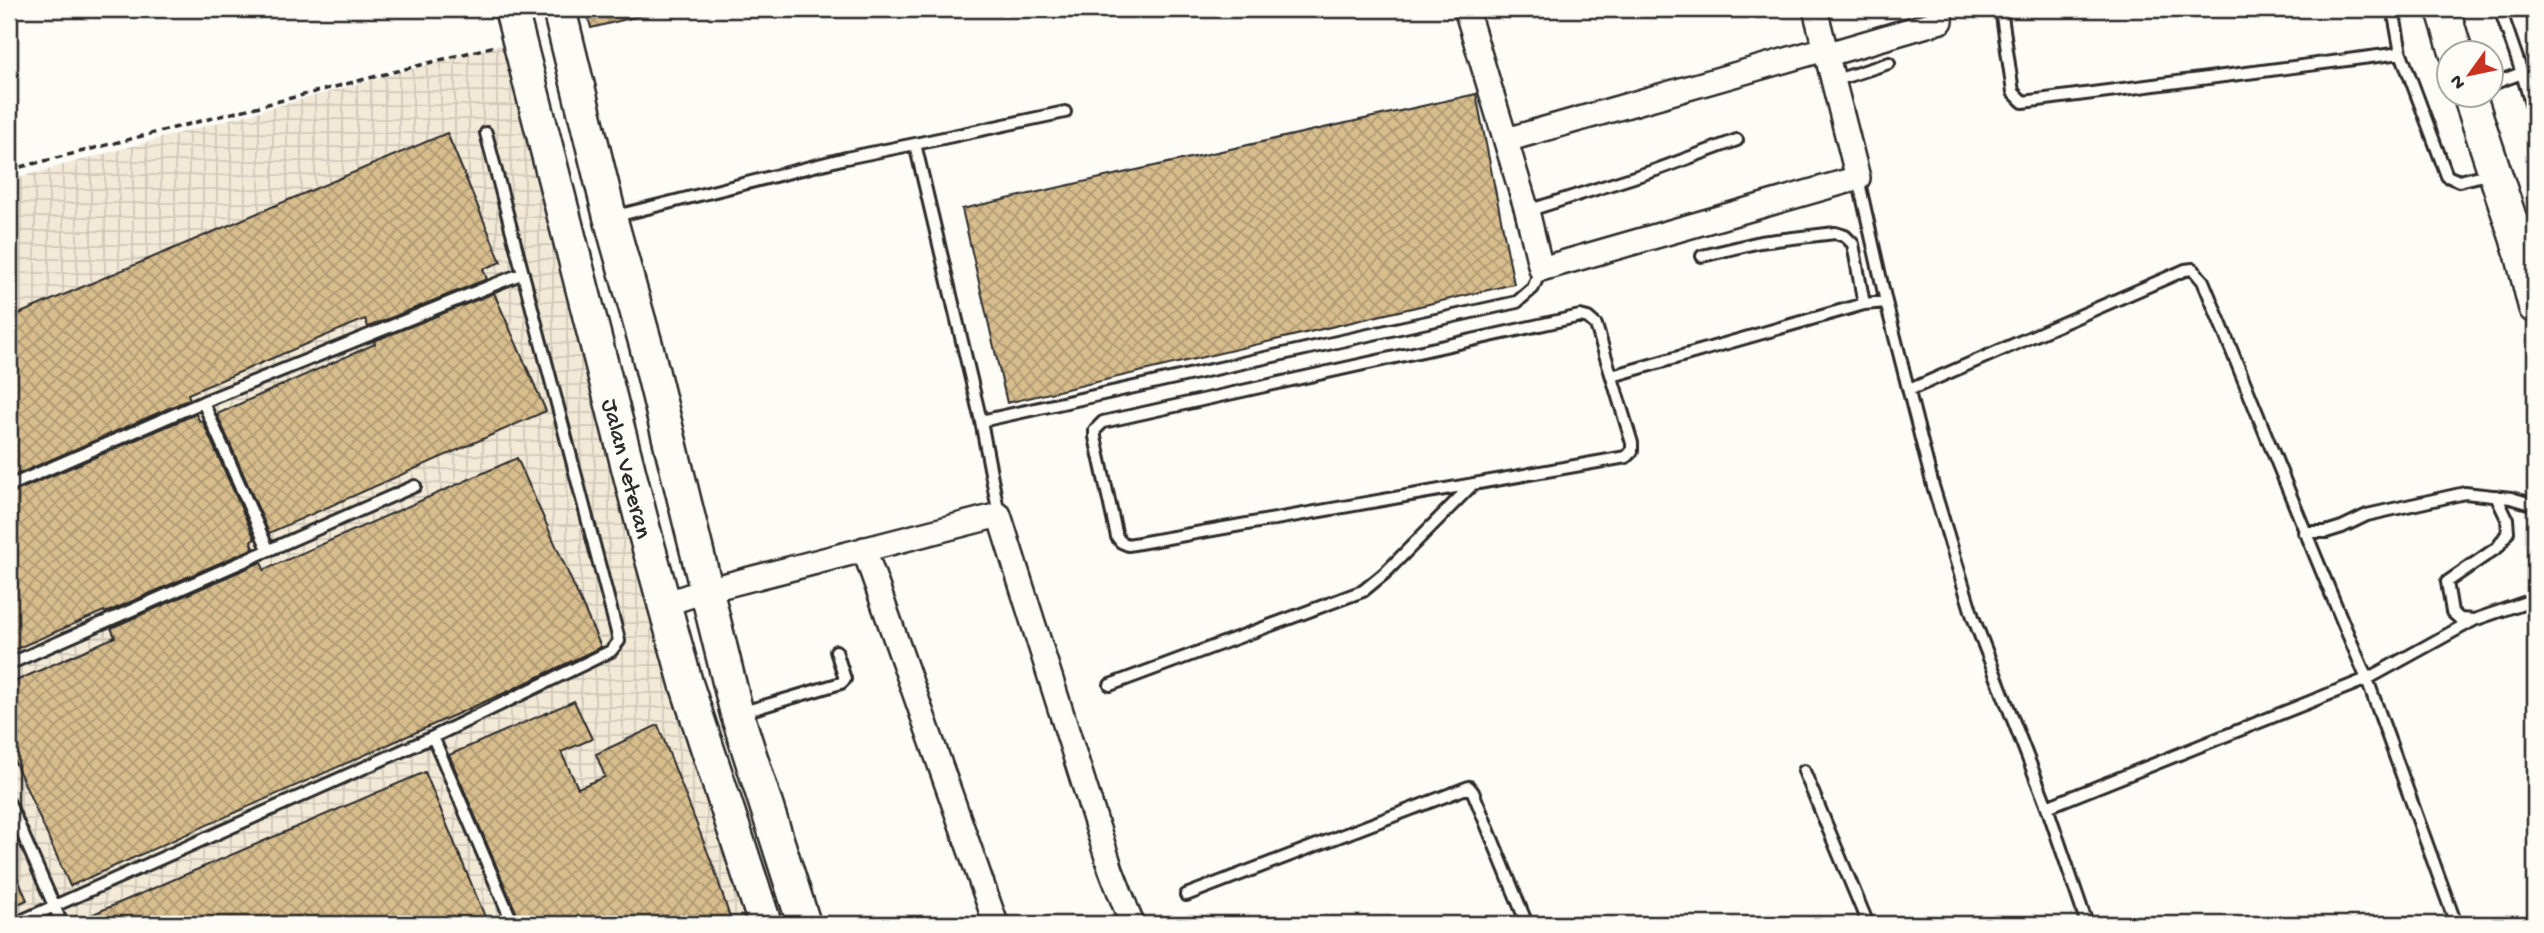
<svg xmlns="http://www.w3.org/2000/svg" width="2544" height="933" viewBox="0 0 2544 933" font-family="'Gochi Hand',sans-serif">
  <defs>
    <pattern id="industrial-grid" width="8" height="8" patternUnits="userSpaceOnUse" patternTransform="scale(1.75)"><rect width="8" height="8" fill="#f2e9d7"/><path d="M0 4h8M4 0v8" fill="none" stroke="#d0c8b9"/></pattern>
    <pattern id="building-cross-hatch" width="8" height="8" patternUnits="userSpaceOnUse" patternTransform="scale(1.75)"><rect width="8" height="8" fill="#d8bd8d"/><path d="M0 0l8 8M0 8l8-8" fill="none" stroke="#af9a73"/></pattern>
  </defs>
  <rect width="100%" height="100%" fill="#fdfcf7"/>
  <filter id="ink" filterUnits="userSpaceOnUse"><feTurbulence type="fractalNoise" baseFrequency=".0143" numOctaves="2"/><feDisplacementMap in="SourceGraphic" scale="14" xChannelSelector="R" yChannelSelector="G"/><feConvolveMatrix kernelMatrix="1 2 1 2 8 2 1 2 1" color-interpolation-filters="sRGB"/></filter>
  <g filter="url(#ink)">
    <path fill="url(#industrial-grid)" d="M 518,40 L 765,924 L 9,924 L 9,180 Z"/>
    <path fill="url(#building-cross-hatch)" stroke="#2b2b2b" stroke-width="2" d="M 586,9 L 647,9 L 647,14 L 591,28 Z
      M 1476,94 L 1514,284 L 1007,403 L 962,209 Z
      M 447,133 L 501,262 L 483,269 L 487,279 L 368,327 L 365,319 L 188,394 L 190,399 L 9,478 L 9,318 Z
      M 494,293 L 546,411 L 269,533 L 217,414 L 375,344 L 374,341 Z
      M 196,414 L 200,422 L 202,420 L 255,539 L 251,541 L 254,548 L 105,613 L 104,611 L 9,652 L 9,494 Z
      M 517,458 L 601,647 L 511,690 L 70,886 L 9,749 L 9,684 L 115,637 L 111,628 L 261,562 L 264,570 Z
      M 574,701 L 592,739 L 561,752 L 578,788 L 605,777 L 596,754 L 658,725 L 715,871 L 732,924 L 521,924 L 449,755 Z
      M 425,772 L 488,924 L 70,924 Z
      M 9,858 L 27,900 L 9,908 Z"/>
    <g fill="none" stroke-linecap="round" stroke-linejoin="round">
      <defs>
        <path id="lane" d="M 2001,9 L 2013,92 L 2023,102 L 2401,53 L 2447,176 L 2459,181 L 2492,173
          M 2393,9 L 2401,53
          M 2522,73 L 2535,118
          M 1833,81 L 1889,63
          M 2492,84 L 2522,73 L 2500,9
          M 915,144 L 1065,112
          M 1858,178 L 1886,302
          M 1527,211 L 1656,170 L 1737,140
          M 612,217 L 846,158 L 915,144 L 981,421 L 1517,302 L 1533,288 L 1541,269
          M 1702,256 L 1760,242 L 1835,233 L 1845,236 L 1853,244 L 1864,304
          M 1580,316 L 1588,318 L 1596,325 L 1632,443 L 1632,451 L 1626,457 L 1128,545 L 1121,542 L 1117,537 L 1095,437 L 1095,430 L 1103,422 Z
          M 1612,376 L 1864,304 L 1886,302 L 1933,486 L 1973,617 L 2047,807 L 2087,924
          M 1909,390 L 2185,270 L 2193,269 L 2203,281 C 2258,413 2310,547 2367,679 L 2047,807
          M 203,402 L 268,549
          M 981,421 L 999,515
          M 9,486 L 203,402 L 523,273
          M 2496,496 L 2507,519 L 2508,532 L 2498,547 L 2447,582 L 2452,612 L 2460,619 L 2474,620 L 2535,599
          M 2304,532 L 2326,532 L 2342,527 L 2367,515 L 2465,493 L 2511,498 L 2535,505
          M 9,664 L 415,486
          M 1110,685 L 1363,591 L 1385,573 L 1473,484
          M 740,713 L 841,683 L 845,679 L 836,651
          M 433,737 L 513,924
          M 1804,771 L 1868,924
          M 9,803 L 62,924
          M 2535,886 L 2535,892
          M 1186,895 L 1469,787 L 1473,792 L 1527,924
          M 14,924 L 433,737 L 611,651 L 619,641 L 618,636 L 486,133
          M 2456,924 L 2367,679 L 2474,620"/>
        <path id="street" d="M 1466,9 L 1527,211 L 1541,269 L 1858,178 L 1815,9
          M 1825,55 L 1941,21
          M 1506,140 L 1825,49
          M 864,549 L 996,924
          M 665,604 L 707,590 L 999,515 L 1111,870 L 1132,924"/>
        <g id="secondary">
          <path id="s1" d="M 511,9 L 645,534 L 686,683 L 765,924"/>
          <path d="M 559,9 L 610,217 L 646,345 L 737,714 L 804,924"/>
          <path d="M 2443,9 L 2456,52"/>
          <path d="M 2469,94 L 2522,255 L 2535,307"/>
        </g>
      </defs>
      <use href="#lane" stroke="#2b2b2b" stroke-width="16"/>
      <use href="#street" stroke="#2b2b2b" stroke-width="28"/>
      <use href="#secondary" stroke="#2b2b2b" stroke-width="37"/>
      <path stroke="#2b2b2b" stroke-width="3.5" stroke-dasharray="7 5" stroke-linecap="butt" d="M 9,170 L 495,46"/>
      <use href="#lane" stroke="#fdfcf7" stroke-width="10"/>
      <use href="#street" stroke="#fdfcf7" stroke-width="23"/>
      <use href="#secondary" stroke="#fdfcf7" stroke-width="32"/>
    </g>
  </g>
  <g text-anchor="middle" stroke-width="6" stroke-linejoin="round" paint-order="stroke">
    <g font-size="24" fill="#2b2b2b" stroke="#fdfcf7">
      <text dy="8" stroke="none"><textPath href="#s1" startOffset="474">Jalan Veteran</textPath></text>
    </g>
  </g>
  <rect width="2544" height="933" fill="none" stroke="#fdfcf7" stroke-width="35"/>
  <rect x="18" y="18" width="2509" height="898" fill="none" stroke="#2b2b2b" stroke-width="2.5" filter="url(#ink)"/>
  <g transform="translate(2470 74) rotate(237)"><circle r="33" fill="#fdfcf7" stroke="#a9a8a5" stroke-width="2"/>
  <path d="M0-5L12 26L0 18L-12 26Z" fill="#c8321e"/>
  <text y="-10" font-size="19" font-weight="bold" text-anchor="middle" fill="#2b2b2b">N</text>
  </g>
</svg>
